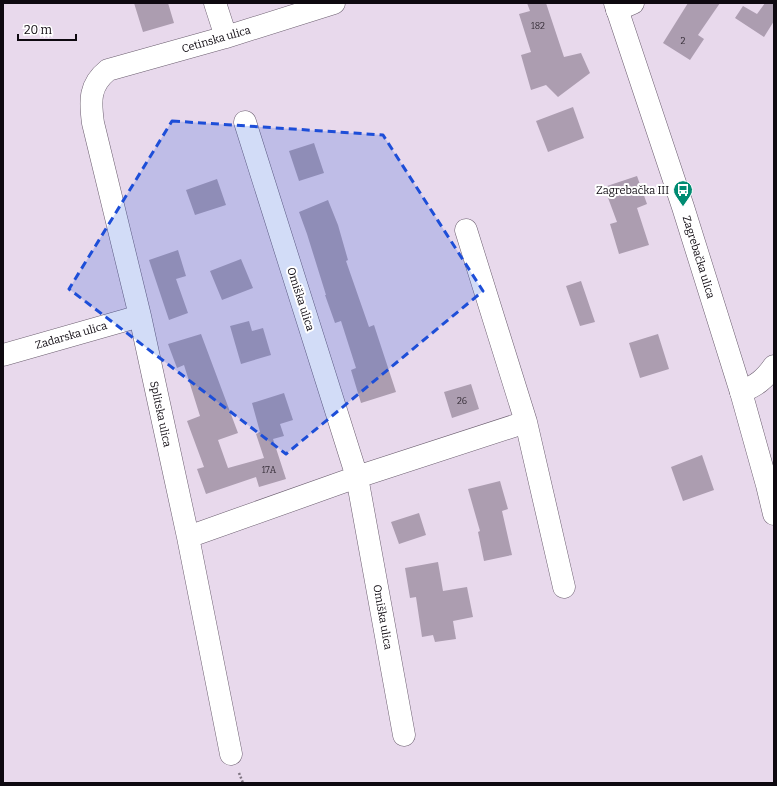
<svg xmlns="http://www.w3.org/2000/svg" width="777" height="786" viewBox="0 0 777 786" font-family="Bitter,serif">
  <rect width="100%" height="100%" fill="#e8d9ec"/>
  <path fill="#ac9db0" d="M 134,3 L 168,3 L 174,23 L 143,32 Z
    M 527,3 L 546,3 L 564,57 L 581,53 L 590,73 L 558,97 L 546,85 L 531,90 L 521,55 L 531,52 L 519,14 L 530,11 Z
    M 688,3 L 720,3 L 698,35 L 704,39 L 690,60 L 663,43 Z
    M 765,3 L 774,3 L 774,21 L 764,37 L 735,18 L 743,6 L 757,14 Z
    M 573,107 L 584,138 L 548,152 L 536,121 Z
    M 314,143 L 324,173 L 299,181 L 289,151 Z
    M 637,176 L 647,204 L 637,208 L 649,245 L 619,254 L 610,224 L 617,222 L 604,187 Z
    M 217,179 L 226,205 L 195,215 L 186,190 Z
    M 328,200 L 338,225 L 348,260 L 346,261 L 369,327 L 374,325 L 396,392 L 361,403 L 351,370 L 356,368 L 341,321 L 335,323 L 325,295 L 326,295 L 307,234 L 299,212 Z
    M 178,250 L 186,276 L 176,279 L 188,313 L 169,320 L 149,260 Z
    M 241,259 L 253,288 L 222,300 L 210,271 Z
    M 581,281 L 595,322 L 580,326 L 566,286 Z
    M 249,321 L 252,331 L 263,328 L 271,355 L 241,364 L 230,326 Z
    M 201,334 L 238,433 L 218,440 L 228,468 L 264,458 L 256,434 L 260,432 L 252,403 L 284,393 L 293,420 L 280,424 L 284,436 L 273,439 L 286,479 L 259,487 L 256,477 L 206,494 L 197,469 L 204,467 L 187,421 L 200,416 L 184,365 L 177,368 L 168,344 Z
    M 658,334 L 669,369 L 640,378 L 629,343 Z
    M 471,384 L 479,409 L 452,418 L 444,392 Z
    M 702,455 L 714,490 L 683,501 L 671,467 Z
    M 500,481 L 508,509 L 502,511 L 512,555 L 484,561 L 478,532 L 480,531 L 468,489 Z
    M 419,513 L 426,535 L 399,544 L 391,522 Z
    M 438,562 L 443,591 L 467,587 L 473,617 L 453,621 L 456,639 L 435,642 L 433,635 L 422,637 L 416,597 L 410,598 L 405,568 Z"/>
  <g fill="none" stroke-linecap="round" stroke-linejoin="round">
    <defs>
      <path id="minor" d="M 215,3 L 226,37
        M 617,10 L 633,3
        M 245,122 L 357,477 L 404,735
        M 466,230 L 526,422 L 564,587
        M 3,355 L 140,316
        M 741,392 C 757,385 764,380 774,366
        M 188,537 L 357,477 L 526,422
        M 231,754 L 188,537 L 140,316 L 93,123 C 90,101 89,85 108,70 L 226,37 L 334,3"/>
      <path id="major" d="M 615,3 L 683,207 L 741,392 L 767,485 L 774,514"/>
    </defs>
    <use href="#minor" stroke="#6b5e6f" stroke-width="23"/>
    <use href="#major" stroke="#6b5e6f" stroke-width="23"/>
    <path stroke="#7f7582" stroke-width="2.5" stroke-dasharray="2 2" stroke-linecap="butt" d="M 239,773 L 243,783"/>
    <use href="#minor" stroke="#fff" stroke-width="22"/>
    <use href="#major" stroke="#fff" stroke-width="22"/>
  </g>
  <path fill="#1d4ed8" fill-opacity="0.2" stroke="#1d4ed8" stroke-width="3" stroke-dasharray="8 5" stroke-linejoin="round" d="M 172,121 L 383,135 L 483,291 L 286,454 L 69,289 Z"/>
  <defs>
    <symbol id="bus-pin" viewBox="-11 -11 22 30"><path d="M0 17L-7.5 6A9.5 9.5 0 1 1 7.5 6Z" fill="#008b72" stroke="#fff"/><path d="M-5-6H5V4H4V6H2V4H-2V6H-4V4H-5ZM-3.5-4V0h7V-4ZM-3.5 1.2v1.5H-2V1.2ZM2 1.2v1.5H3.5V1.2Z" fill="#fff"/></symbol>
  </defs>
  <g fill-rule="evenodd">
    <use href="#bus-pin" x="672" y="179" width="22" height="30"/>
  </g>
  <g text-anchor="middle" stroke-width="4" stroke-linejoin="round" paint-order="stroke">
    <g font-size="9" fill="#362e38">
      <text x="538" y="29">182</text>
      <text x="683" y="44">2</text>
      <text x="462" y="404">26</text>
      <text x="269" y="473">17A</text>
    </g>
    <g font-size="11" fill="#0e0910" stroke="#fff">
      <text transform="translate(216 39) rotate(-16)" y="4">Cetinska ulica</text>
      <text transform="translate(699 257) rotate(73)" y="4">Zagrebačka ulica</text>
      <text transform="translate(301 299) rotate(72)" y="4">Omiška ulica</text>
      <text transform="translate(71 335) rotate(-16)" y="4">Zadarska ulica</text>
      <text transform="translate(161 414) rotate(78)" y="4">Splitska ulica</text>
      <text transform="translate(383 617) rotate(80)" y="4">Omiška ulica</text>
    </g>
    <g font-size="11" fill="#0e0910" stroke="#fff" text-anchor="end">
      <text x="669" y="194">Zagrebačka III</text>
    </g>
  </g>
  <rect width="777" height="786" fill="none" stroke="#0e0910" stroke-width="8"/>
  <path d="M18 34v6h58v-6" fill="none" stroke="#0e0910" stroke-width="2"/>
  <text x="24" y="34" font-size="12" fill="#0e0910" stroke="#ffffff" stroke-width="3" paint-order="stroke">20 m</text>
</svg>
